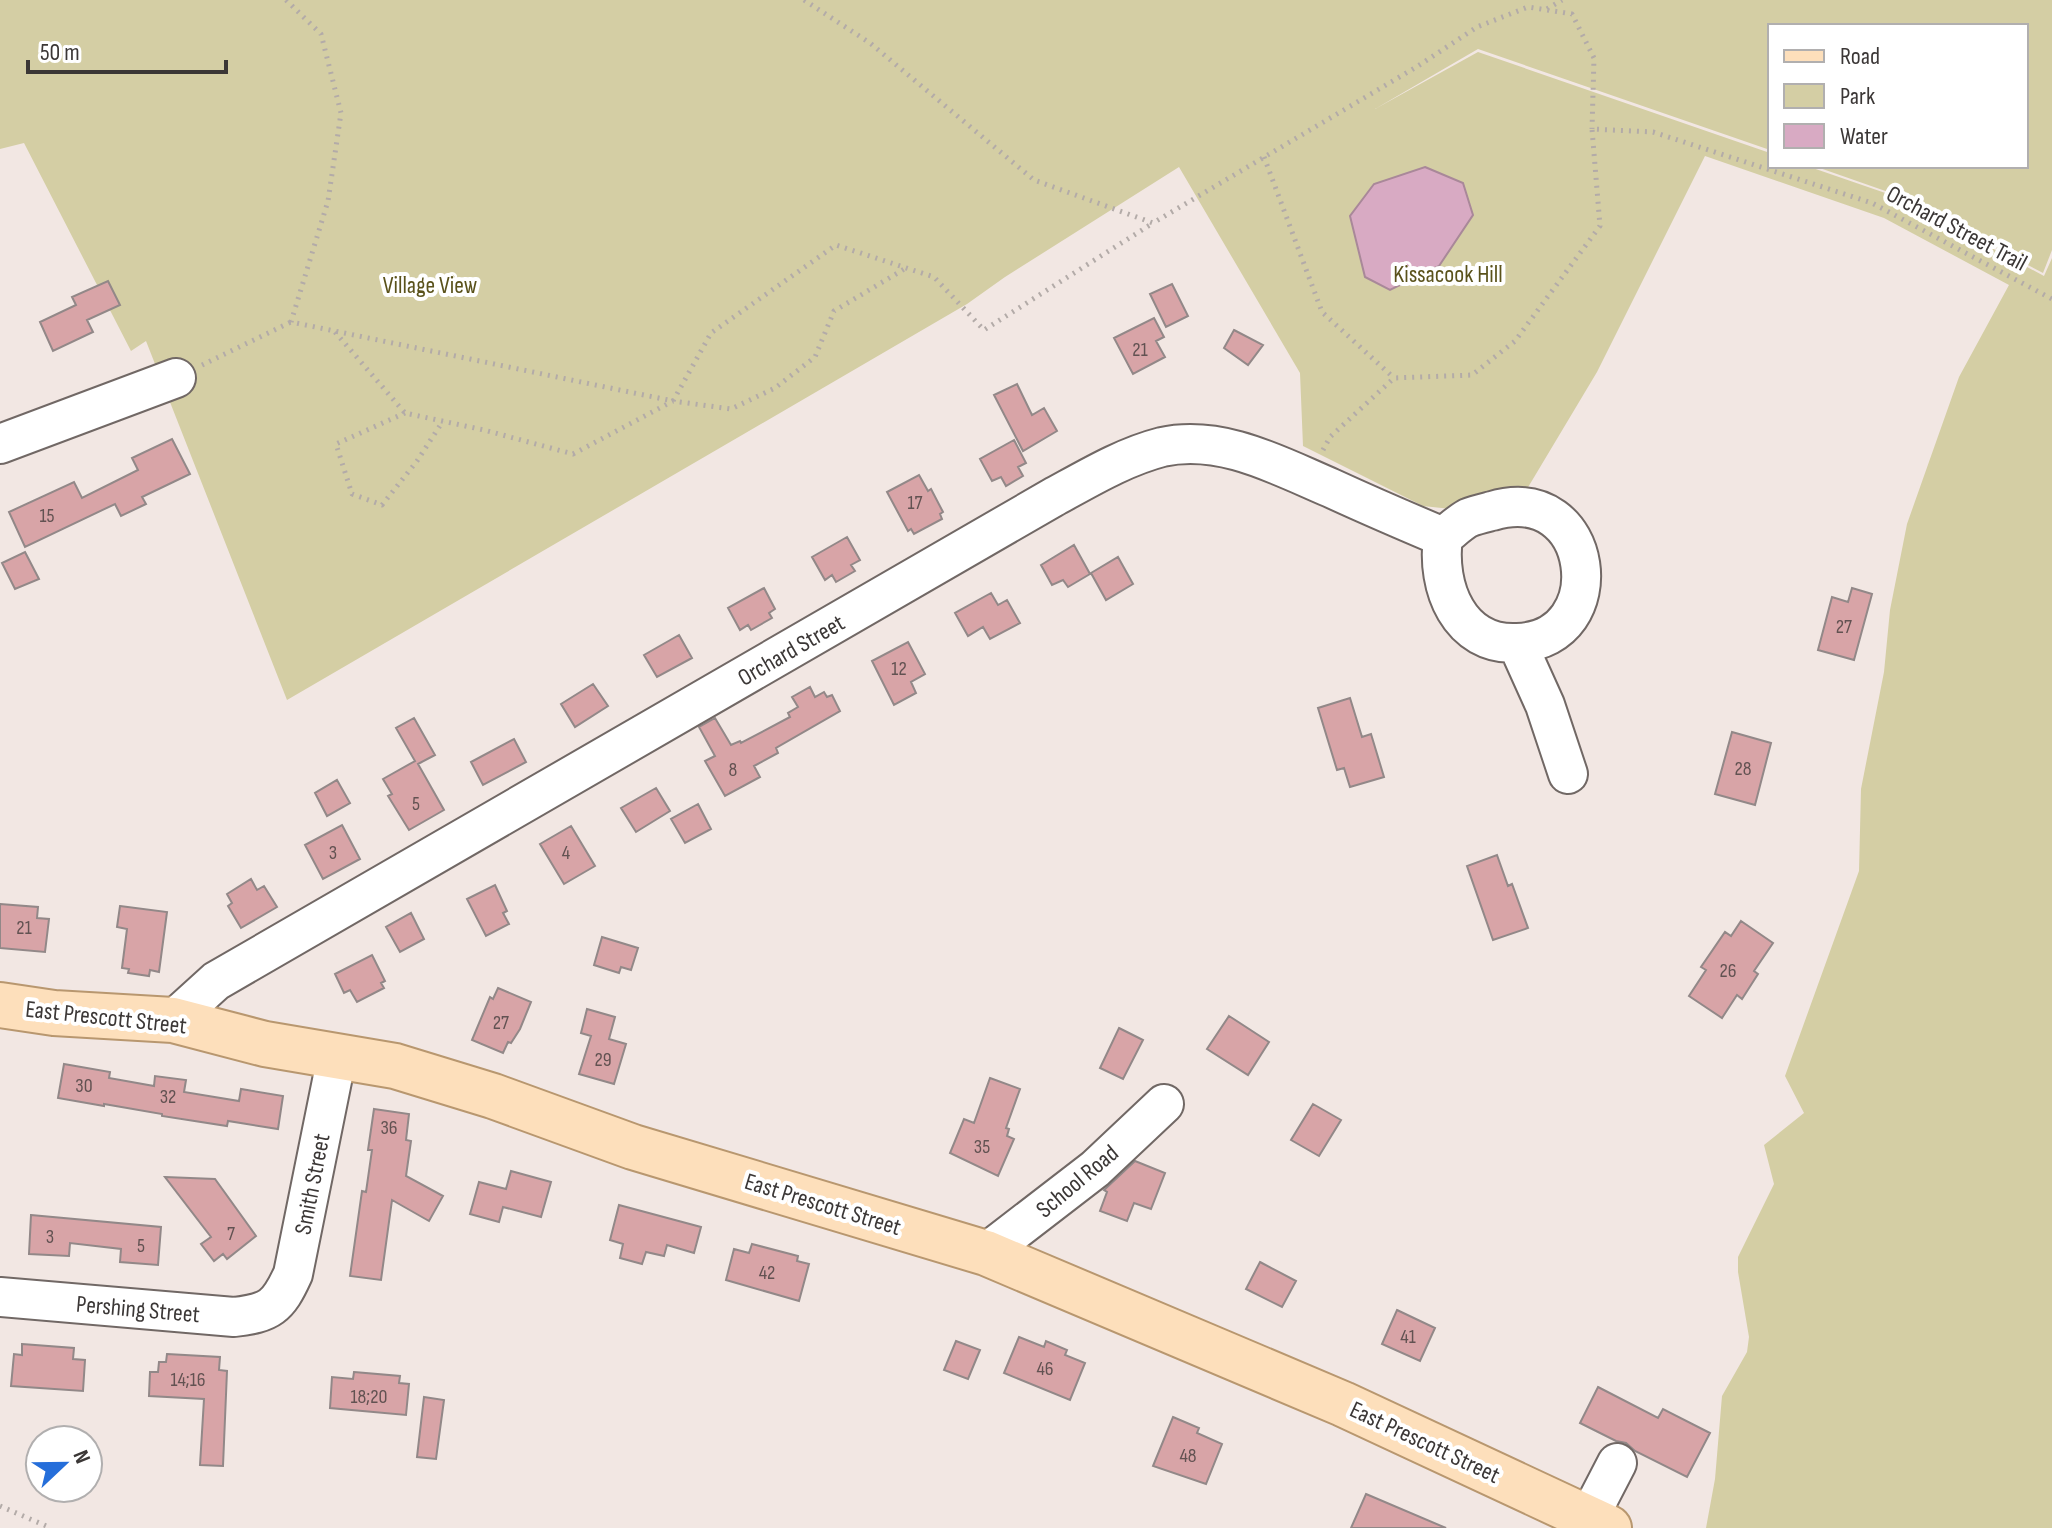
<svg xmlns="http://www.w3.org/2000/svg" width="2052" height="1528" viewBox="0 0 2052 1528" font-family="'Sofia Sans Condensed',sans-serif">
  <rect width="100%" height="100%" fill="#f2e7e3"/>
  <path fill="#d4cea4" d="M 0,0 L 2052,0 L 2052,250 L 2043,273 L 1894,194 L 1814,166 L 2026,166 L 2026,26 L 1770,26 L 1770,150 L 1478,49 L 1375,109 L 1478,52 L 1770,153 L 1770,166 L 1807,166 L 1894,196 L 2044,276 L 2052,258 L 2052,1528 L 1706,1528 L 1715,1479 L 1722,1396 L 1747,1352 L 1749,1337 L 1738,1272 L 1738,1257 L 1774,1184 L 1764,1145 L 1804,1113 L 1785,1076 L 1859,871 L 1861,789 L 1884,672 L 1890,610 L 1907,524 L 1959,377 L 2009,285 L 1884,218 L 1705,156 L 1597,372 L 1527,489 L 1486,492 L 1451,509 L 1423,506 L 1303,446 L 1300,373 L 1179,167 L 1005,277 L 967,304 L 287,700 L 146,341 L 131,351 L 24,143 L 0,149 Z"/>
  <path fill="#d8aac3" stroke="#a98899" stroke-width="2" d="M 1425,167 L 1463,183 L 1473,215 L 1439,266 L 1390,290 L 1365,277 L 1350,216 L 1374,184 Z"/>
  <path fill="#d8a4a7" stroke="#928888" stroke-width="2" d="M 108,281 L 120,305 L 87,320 L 93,332 L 53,351 L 40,322 L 76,305 L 72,297 Z
    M 1172,284 L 1188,316 L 1166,327 L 1150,294 Z
    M 1154,318 L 1164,337 L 1156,341 L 1165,357 L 1133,374 L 1114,338 Z
    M 1234,330 L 1263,345 L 1248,365 L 1224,348 Z
    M 1017,384 L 1032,415 L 1044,408 L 1057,431 L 1023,451 L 994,395 Z
    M 172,439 L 190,474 L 142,497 L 146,504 L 121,516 L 115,504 L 25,547 L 9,512 L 74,482 L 82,498 L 138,470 L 132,458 Z
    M 1014,440 L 1026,463 L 1018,467 L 1023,476 L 1006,486 L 1001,477 L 992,481 L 980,459 Z
    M 919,475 L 928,491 L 931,489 L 943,512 L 940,514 L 942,519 L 914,534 L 911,529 L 908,531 L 887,492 Z
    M 847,537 L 860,560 L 851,565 L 855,571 L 836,582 L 832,575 L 825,580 L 812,557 Z
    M 1074,545 L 1090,574 L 1068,587 L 1063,580 L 1052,585 L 1041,565 Z
    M 25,552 L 39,579 L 15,589 L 2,563 Z
    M 1118,557 L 1133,584 L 1106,600 L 1091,573 Z
    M 764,588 L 775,609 L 769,613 L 772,618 L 751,630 L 748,625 L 740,630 L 728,608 Z
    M 1852,588 L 1872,594 L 1854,660 L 1818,650 L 1832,597 L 1848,602 Z
    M 991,593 L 998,605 L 1007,600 L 1020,623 L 990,639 L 983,627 L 968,636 L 955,613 Z
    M 679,635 L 692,658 L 657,677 L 644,655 Z
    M 908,642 L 925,674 L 911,682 L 916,693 L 894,705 L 872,661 Z
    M 593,684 L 608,706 L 575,727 L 561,704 Z
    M 810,687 L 815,697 L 824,692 L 827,697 L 832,695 L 840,711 L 776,748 L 778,753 L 754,766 L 760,777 L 725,796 L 705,761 L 715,756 L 699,727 L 715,718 L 731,745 L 740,741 L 741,743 L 790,717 L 788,713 L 798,707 L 792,697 Z
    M 1350,698 L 1362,737 L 1371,734 L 1384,777 L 1350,787 L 1344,768 L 1337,770 L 1318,708 Z
    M 414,718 L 435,755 L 418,764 L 444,810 L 409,830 L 388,796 L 392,794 L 383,779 L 415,761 L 396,728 Z
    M 1732,732 L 1771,743 L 1755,805 L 1715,794 Z
    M 514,739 L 526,762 L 483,785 L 471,762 Z
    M 337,780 L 350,803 L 327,816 L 315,793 Z
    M 656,788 L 670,811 L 636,832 L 621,808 Z
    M 698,804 L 711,829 L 685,843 L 671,819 Z
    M 342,825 L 360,859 L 323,879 L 305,845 Z
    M 571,826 L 595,866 L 564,884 L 540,844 Z
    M 1497,855 L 1508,886 L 1512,884 L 1528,928 L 1493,940 L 1467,866 Z
    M 251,879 L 257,890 L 264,886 L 277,907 L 241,928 L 228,906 L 232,903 L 227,894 Z
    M 495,885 L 507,911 L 503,913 L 509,924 L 486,936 L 467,899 Z
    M 0,904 L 38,907 L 37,918 L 49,919 L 45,952 L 0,948 Z
    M 120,906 L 167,912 L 159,972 L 150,970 L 149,976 L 128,973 L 129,969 L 122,968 L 127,929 L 117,927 Z
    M 411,913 L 424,939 L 400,952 L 386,927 Z
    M 1741,921 L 1773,943 L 1754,971 L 1758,974 L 1742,999 L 1737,995 L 1722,1018 L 1689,996 L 1706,970 L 1701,967 L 1725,932 L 1731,936 Z
    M 602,937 L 638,948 L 631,970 L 621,967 L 619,973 L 594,965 Z
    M 372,955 L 385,981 L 381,983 L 384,988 L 357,1002 L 350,990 L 344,993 L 335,974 Z
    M 498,988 L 531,1002 L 520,1029 L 511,1043 L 508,1042 L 503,1053 L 472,1040 L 490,997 L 493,999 Z
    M 587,1009 L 615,1017 L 609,1039 L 626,1044 L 614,1084 L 579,1074 L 591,1036 L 581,1033 Z
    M 1229,1016 L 1269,1042 L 1248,1075 L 1207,1049 Z
    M 1119,1028 L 1143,1040 L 1123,1079 L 1100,1068 Z
    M 64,1064 L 110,1072 L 109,1078 L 154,1086 L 155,1076 L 186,1080 L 184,1092 L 239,1101 L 241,1089 L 283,1096 L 278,1129 L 228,1121 L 227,1126 L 162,1116 L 162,1114 L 104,1104 L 104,1106 L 58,1098 Z
    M 990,1078 L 1020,1089 L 1006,1128 L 1009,1129 L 1007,1136 L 1014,1139 L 998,1176 L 950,1153 L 964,1119 L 974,1123 Z
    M 1313,1104 L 1341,1120 L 1319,1156 L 1291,1140 Z
    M 374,1109 L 409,1114 L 406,1140 L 411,1141 L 406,1176 L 443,1196 L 429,1221 L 392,1200 L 381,1280 L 350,1276 L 362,1191 L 366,1192 L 372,1150 L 368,1150 Z
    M 1135,1161 L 1165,1173 L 1151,1209 L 1134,1203 L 1127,1221 L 1100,1211 L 1107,1192 L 1104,1190 Z
    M 511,1171 L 551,1182 L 541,1217 L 503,1207 L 499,1222 L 470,1214 L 479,1182 L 506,1189 Z
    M 165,1177 L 215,1179 L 256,1236 L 227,1259 L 223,1254 L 214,1261 L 201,1244 L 211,1237 Z
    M 619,1205 L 701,1227 L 694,1253 L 667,1245 L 664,1256 L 646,1252 L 642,1264 L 620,1258 L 623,1244 L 610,1240 Z
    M 31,1215 L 161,1227 L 158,1265 L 120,1262 L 121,1249 L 70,1243 L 69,1256 L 29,1254 Z
    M 752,1244 L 798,1256 L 797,1261 L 809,1264 L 799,1301 L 726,1280 L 734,1249 L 749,1253 Z
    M 1260,1262 L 1296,1281 L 1282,1307 L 1246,1289 Z
    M 1397,1310 L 1435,1328 L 1420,1361 L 1382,1344 Z
    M 1019,1337 L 1044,1347 L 1046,1341 L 1067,1350 L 1065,1355 L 1085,1363 L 1070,1400 L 1004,1373 Z
    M 956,1341 L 980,1350 L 968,1379 L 944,1370 Z
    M 22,1344 L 74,1348 L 73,1359 L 85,1360 L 83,1391 L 11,1386 L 14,1354 L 22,1355 Z
    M 167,1354 L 220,1357 L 219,1370 L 227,1371 L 223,1466 L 200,1465 L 204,1399 L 149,1396 L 150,1372 L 158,1372 L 159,1362 L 166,1362 Z
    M 354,1372 L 400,1376 L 399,1383 L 409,1384 L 406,1415 L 330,1408 L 332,1377 L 353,1379 Z
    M 1598,1387 L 1658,1418 L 1663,1409 L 1710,1433 L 1687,1477 L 1635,1451 L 1626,1443 L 1616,1441 L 1580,1423 Z
    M 424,1397 L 444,1400 L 436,1459 L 417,1457 Z
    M 1173,1417 L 1199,1428 L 1197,1433 L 1222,1444 L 1206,1484 L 1153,1466 Z
    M 1366,1494 L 1446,1528 L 1351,1528 Z"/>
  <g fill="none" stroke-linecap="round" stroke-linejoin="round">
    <defs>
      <path id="minor" d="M 0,444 L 176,378
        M 1443,537 C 1436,587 1459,646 1517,643
        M 173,1020 L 216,981 L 1052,498 C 1087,479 1123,457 1162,447 C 1222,434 1279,466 1331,488 C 1368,505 1405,521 1443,537 C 1451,531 1459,523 1468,518 C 1475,515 1484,513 1492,511 C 1596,480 1615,640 1517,643 L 1545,705 L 1568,774
        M 986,1253 L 1095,1169 L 1164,1104
        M 0,1297 L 234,1317 C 270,1313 278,1307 293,1274 L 337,1056
        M 1589,1517 L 1617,1463"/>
      <path id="major" d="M 0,1005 L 54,1013 L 173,1020 L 265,1044 L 395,1066 L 493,1096 L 633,1147 L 986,1253 L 1343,1404 L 1609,1528"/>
    </defs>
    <use href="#minor" stroke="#716865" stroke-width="42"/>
    <use href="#major" stroke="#b8976f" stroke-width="48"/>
    <path stroke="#b3aba8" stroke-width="5" stroke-dasharray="2 6" stroke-linecap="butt" d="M 286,0 L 321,34 L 341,113 L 328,201 L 291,322 L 673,401 L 711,333 L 836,245 L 934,277 L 984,330 L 1153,223
      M 804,0 L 870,43 L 1034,180 L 1153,223 L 1418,66 L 1477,27 L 1528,7 L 1572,14 L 1594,58 L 1592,129
      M 1547,9 L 1562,0
      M 1264,157 L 1322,312 L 1394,378
      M 335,332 L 405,413 L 484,430 L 573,454 L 673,401 L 731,409 L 775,388 L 815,357 L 834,311 L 906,268
      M 202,365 L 291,322
      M 405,413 L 336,444 L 352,494 L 382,505 L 417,461 L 443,421
      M 1323,450 L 1330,437 L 1394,378 L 1472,375 L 1515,341 L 1600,226 L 1592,129 L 1653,132 L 1872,203 L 2052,299
      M 0,1506 L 51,1528"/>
    <use href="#minor" stroke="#fff" stroke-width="38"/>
    <use href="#major" stroke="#fddfbb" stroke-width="44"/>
  </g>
  <g text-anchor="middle" stroke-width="8" stroke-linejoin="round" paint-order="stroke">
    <g font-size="20" fill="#625252">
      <text x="1140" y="356">21</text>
      <text x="915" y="509">17</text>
      <text x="47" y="522">15</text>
      <text x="1844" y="633">27</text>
      <text x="899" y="675">12</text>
      <text x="1743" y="775">28</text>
      <text x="733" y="776">8</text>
      <text x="416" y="810">5</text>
      <text x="333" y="859">3</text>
      <text x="566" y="859">4</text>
      <text x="24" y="934">21</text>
      <text x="1728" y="977">26</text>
      <text x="501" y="1029">27</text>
      <text x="603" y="1066">29</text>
      <text x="84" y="1092">30</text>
      <text x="168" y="1103">32</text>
      <text x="389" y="1134">36</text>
      <text x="982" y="1153">35</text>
      <text x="231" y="1240">7</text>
      <text x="50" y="1243">3</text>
      <text x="141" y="1252">5</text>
      <text x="767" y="1279">42</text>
      <text x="1408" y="1343">41</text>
      <text x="1045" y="1375">46</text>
      <text x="188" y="1386">14;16</text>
      <text x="369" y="1403">18;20</text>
      <text x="1188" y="1462">48</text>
    </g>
    <g font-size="24" fill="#3b3736" stroke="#fff">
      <text transform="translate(1957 228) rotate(28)" y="8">Orchard Street Trail</text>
      <text transform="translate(791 650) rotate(-30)" y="8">Orchard Street</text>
      <text transform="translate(106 1017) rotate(6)" y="8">East Prescott Street</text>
      <text transform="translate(1077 1181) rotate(-40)" y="8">School Road</text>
      <text transform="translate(312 1184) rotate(-79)" y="8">Smith Street</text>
      <text transform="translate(823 1204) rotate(17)" y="8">East Prescott Street</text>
      <text transform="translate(138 1309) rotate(5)" y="8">Pershing Street</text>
      <text transform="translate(1425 1442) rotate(25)" y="8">East Prescott Street</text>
    </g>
    <g font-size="24" fill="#5a521b" stroke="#fff">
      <text x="1448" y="282">Kissacook Hill</text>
      <text x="430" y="293">Village View</text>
    </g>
  </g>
  <rect x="1768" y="24" width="260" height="144" fill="#ffffff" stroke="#b1afaf" stroke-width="2"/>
  <rect x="1784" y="50" width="40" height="12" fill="#fddfbb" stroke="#b1afaf" stroke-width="2"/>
  <text x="1840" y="64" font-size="24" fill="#3b3736">Road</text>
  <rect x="1784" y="84" width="40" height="24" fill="#d4cea4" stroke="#b1afaf" stroke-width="2"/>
  <text x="1840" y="104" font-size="24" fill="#3b3736">Park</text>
  <rect x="1784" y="124" width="40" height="24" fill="#d8aac3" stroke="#b1afaf" stroke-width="2"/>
  <text x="1840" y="144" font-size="24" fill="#3b3736">Water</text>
  <g transform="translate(64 1464) rotate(68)"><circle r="38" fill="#ffffff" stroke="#b1afaf" stroke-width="2"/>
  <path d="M0-6L14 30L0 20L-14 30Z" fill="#256eda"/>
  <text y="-12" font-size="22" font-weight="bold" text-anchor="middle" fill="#3b3736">N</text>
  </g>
  <path d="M28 60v12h198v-12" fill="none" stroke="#3b3736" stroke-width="4"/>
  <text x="40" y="60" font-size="24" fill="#3b3736" stroke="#ffffff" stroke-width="6" paint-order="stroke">50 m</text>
</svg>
